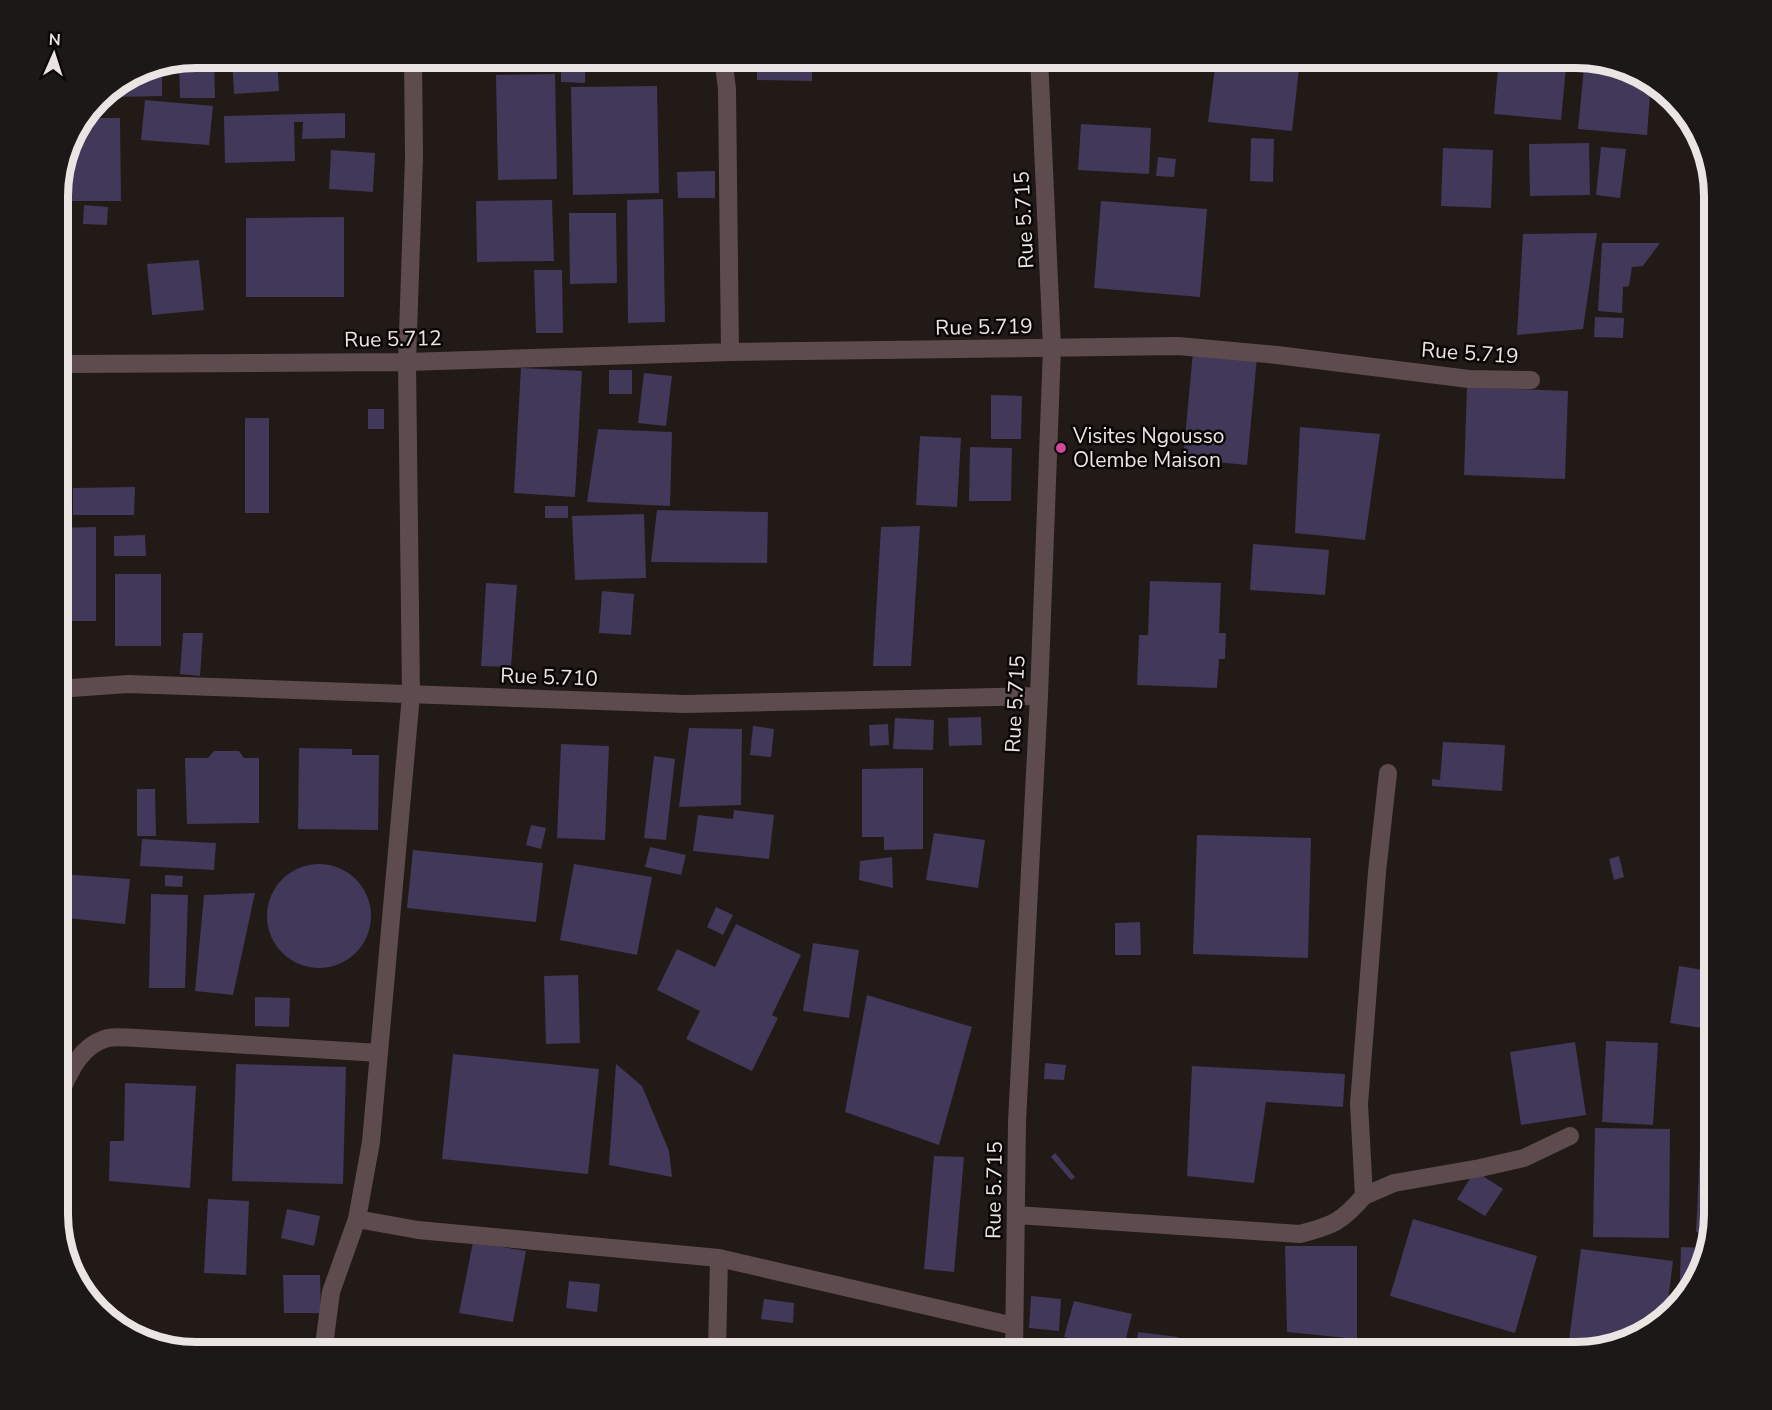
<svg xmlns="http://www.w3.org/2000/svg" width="1772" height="1410" viewBox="0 0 1772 1410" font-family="'Nunito Sans',sans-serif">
  <rect width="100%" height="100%" fill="#221a17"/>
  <path fill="#41385a" d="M 195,57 L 214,57 L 215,98 L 180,98 L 179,60 Z
    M 232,57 L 277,57 L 279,91 L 234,94 Z
    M 561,57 L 586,57 L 585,83 L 561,82 Z
    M 757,57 L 812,57 L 812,81 L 757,80 Z
    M 1251,57 L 1370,57 L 1370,68 L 1251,59 Z
    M 1499,57 L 1567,57 L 1561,120 L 1494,114 Z
    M 1585,58 L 1629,67 L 1651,81 L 1647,135 L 1578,129 Z
    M 1216,60 L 1299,69 L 1292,131 L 1208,122 Z
    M 162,64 L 162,96 L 114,97 L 114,85 L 143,67 Z
    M 555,74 L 557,179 L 498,180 L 496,75 Z
    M 657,86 L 659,193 L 573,195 L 571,87 Z
    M 145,100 L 213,106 L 209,145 L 141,140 Z
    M 345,113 L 345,138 L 302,139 L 303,122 L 294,122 L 295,161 L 225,163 L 224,116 Z
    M 83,118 L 120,118 L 121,201 L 61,201 L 61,174 L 71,134 Z
    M 1081,124 L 1151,128 L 1149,174 L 1078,170 Z
    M 1251,138 L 1274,139 L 1273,182 L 1250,181 Z
    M 1589,143 L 1590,195 L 1530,196 L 1529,144 Z
    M 1601,147 L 1626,149 L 1620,198 L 1596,195 Z
    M 1443,148 L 1493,150 L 1491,208 L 1441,206 Z
    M 331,150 L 375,153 L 373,192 L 329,189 Z
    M 1158,157 L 1176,159 L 1174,177 L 1156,176 Z
    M 715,171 L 715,198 L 678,198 L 677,172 Z
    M 663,199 L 665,322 L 628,323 L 627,200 Z
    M 552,200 L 554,261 L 477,262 L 476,201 Z
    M 1101,201 L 1207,209 L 1200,297 L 1094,288 Z
    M 84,205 L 108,207 L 107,225 L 83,224 Z
    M 569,213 L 616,213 L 617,283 L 570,284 Z
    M 344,217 L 344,297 L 246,297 L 246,218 Z
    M 1597,233 L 1583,329 L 1517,335 L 1523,234 Z
    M 1602,243 L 1660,243 L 1643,266 L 1632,267 L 1629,286 L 1623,287 L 1622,313 L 1598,311 Z
    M 199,260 L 204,310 L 152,315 L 147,264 Z
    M 534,270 L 562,270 L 563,333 L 536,333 Z
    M 1595,317 L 1624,318 L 1623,338 L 1594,337 Z
    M 1193,352 L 1257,357 L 1247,465 L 1183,459 Z
    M 521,368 L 582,371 L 575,497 L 514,493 Z
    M 609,370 L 632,370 L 632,394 L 609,394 Z
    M 644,373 L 672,376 L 666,426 L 638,423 Z
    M 1467,387 L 1568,391 L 1565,479 L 1464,475 Z
    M 991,395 L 1022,396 L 1021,439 L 991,439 Z
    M 368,409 L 384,409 L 384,429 L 368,429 Z
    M 245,418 L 269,418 L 269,513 L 245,513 Z
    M 1300,427 L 1380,434 L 1365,540 L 1295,533 Z
    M 598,429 L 672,432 L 670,506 L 587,502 Z
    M 920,436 L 961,438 L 957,507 L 916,505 Z
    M 970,447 L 1012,448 L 1011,501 L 969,501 Z
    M 135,487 L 134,515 L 73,515 L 73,488 Z
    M 545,506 L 568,506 L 568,518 L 545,518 Z
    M 657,510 L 768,512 L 767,563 L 651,562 Z
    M 644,514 L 646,578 L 575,580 L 572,516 Z
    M 920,526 L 911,666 L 873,666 L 881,527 Z
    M 96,527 L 96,621 L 68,621 L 68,567 L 57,567 L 57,528 Z
    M 145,535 L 146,556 L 114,556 L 114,536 Z
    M 1253,544 L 1329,550 L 1325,595 L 1250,590 Z
    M 115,574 L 161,574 L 161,646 L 115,646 Z
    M 1150,581 L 1221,583 L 1219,633 L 1226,633 L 1225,659 L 1219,659 L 1217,688 L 1137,685 L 1139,635 L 1148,635 Z
    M 486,583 L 517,585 L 511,667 L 481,666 Z
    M 602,591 L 634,594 L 631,635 L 599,633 Z
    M 183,633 L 203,633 L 200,676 L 180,674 Z
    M 981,717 L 982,745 L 949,746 L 948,718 Z
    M 895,718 L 934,720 L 933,750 L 893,749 Z
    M 888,724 L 889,745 L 870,746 L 869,725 Z
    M 753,726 L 774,729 L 771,757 L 750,755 Z
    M 689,728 L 742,729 L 741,805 L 679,807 Z
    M 1443,742 L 1505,745 L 1502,791 L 1432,786 L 1432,779 L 1440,780 Z
    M 561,744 L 609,746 L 605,840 L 557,838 Z
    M 299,748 L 352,749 L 352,755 L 379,755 L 378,830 L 298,829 Z
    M 214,751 L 239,751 L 244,758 L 259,758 L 259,823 L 187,824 L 185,758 L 208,758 Z
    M 654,756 L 675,759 L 666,840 L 644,838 Z
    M 923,768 L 923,849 L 884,850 L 884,837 L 862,837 L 862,769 Z
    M 137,789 L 155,789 L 156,836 L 137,836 Z
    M 734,810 L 774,815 L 769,859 L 693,851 L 698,815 L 733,819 Z
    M 531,825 L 546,828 L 541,849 L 526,845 Z
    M 934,833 L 985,840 L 978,888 L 926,880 Z
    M 1197,835 L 1311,838 L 1308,958 L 1193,954 Z
    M 142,839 L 216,843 L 214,870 L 140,866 Z
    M 650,847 L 686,855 L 681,875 L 645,867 Z
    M 413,850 L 543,863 L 536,922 L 407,908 Z
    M 1619,856 L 1624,877 L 1614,880 L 1609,859 Z
    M 892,857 L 893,888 L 859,880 L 860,861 Z
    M267 916a52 52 0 1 1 104 0a52 52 0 1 1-104 0Z
    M 574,864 L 652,877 L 637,955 L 560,940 Z
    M 61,874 L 130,879 L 125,924 L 57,917 Z
    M 165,875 L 183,876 L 182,887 L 165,886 Z
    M 255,893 L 233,995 L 195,991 L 204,895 Z
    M 151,894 L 188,895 L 185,988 L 149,988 Z
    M 716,907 L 733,915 L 723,935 L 707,927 Z
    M 1140,922 L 1141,955 L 1115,955 L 1115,923 Z
    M 736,924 L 801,955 L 772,1015 L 778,1018 L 752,1071 L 686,1039 L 700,1011 L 657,990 L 677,949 L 715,967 Z
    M 813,943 L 859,950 L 849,1018 L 803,1011 Z
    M 1679,966 L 1715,972 L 1715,1030 L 1670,1023 Z
    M 578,975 L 580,1043 L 546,1044 L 544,976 Z
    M 867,995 L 972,1027 L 939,1145 L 845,1112 Z
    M 255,997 L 290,998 L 289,1027 L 255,1026 Z
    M 1606,1041 L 1658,1043 L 1653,1125 L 1602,1122 Z
    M 1575,1042 L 1586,1115 L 1521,1125 L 1510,1052 Z
    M 453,1054 L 599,1069 L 588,1174 L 442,1159 Z
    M 1045,1063 L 1066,1065 L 1064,1080 L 1044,1079 Z
    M 236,1064 L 346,1067 L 343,1184 L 232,1181 Z
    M 616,1064 L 642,1086 L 669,1151 L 672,1177 L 609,1165 Z
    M 1192,1066 L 1345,1074 L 1343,1107 L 1266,1102 L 1254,1183 L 1187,1176 Z
    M 125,1083 L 196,1086 L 190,1188 L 109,1181 L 110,1141 L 124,1141 Z
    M 1595,1128 L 1670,1129 L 1669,1238 L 1593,1237 Z
    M 1701,1128 L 1715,1128 L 1715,1215 L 1712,1233 L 1696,1232 Z
    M 1055,1153 L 1075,1177 L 1071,1180 L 1051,1157 Z
    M 934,1156 L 964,1157 L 954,1272 L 924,1269 Z
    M 1475,1171 L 1503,1189 L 1485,1216 L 1457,1199 Z
    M 208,1199 L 249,1201 L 246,1275 L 204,1273 Z
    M 287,1209 L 320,1216 L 314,1246 L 281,1238 Z
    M 1413,1219 L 1537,1256 L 1515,1333 L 1390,1296 Z
    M 473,1242 L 526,1251 L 513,1322 L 459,1313 Z
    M 1285,1246 L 1357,1246 L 1357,1339 L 1287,1332 Z
    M 1681,1247 L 1709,1248 L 1708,1260 L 1679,1307 Z
    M 1581,1249 L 1673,1261 L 1666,1317 L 1638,1339 L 1611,1345 L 1569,1340 Z
    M 283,1275 L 320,1275 L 321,1313 L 284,1313 Z
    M 569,1281 L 600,1284 L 597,1312 L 566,1308 Z
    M 1031,1296 L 1061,1299 L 1059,1331 L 1029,1328 Z
    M 764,1299 L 794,1303 L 793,1323 L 761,1319 Z
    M 1074,1301 L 1132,1314 L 1123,1351 L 1064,1337 Z
    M 1138,1332 L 1178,1337 L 1175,1353 L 1135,1353 Z
    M 1275,1343 L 1299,1353 L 1272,1353 Z
    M 1054,1348 L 1067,1353 L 1054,1353 Z"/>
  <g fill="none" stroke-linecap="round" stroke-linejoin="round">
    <path stroke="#5e4b4e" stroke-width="18" d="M 723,57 L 727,89 L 730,352 L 1178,346 L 1277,355 L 1469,379 L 1531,380
      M 1415,63 L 1425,57
      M 57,361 L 67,364 L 407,362 L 730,352
      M 57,689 L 128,684 L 685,704 L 1039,696
      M 57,1100 C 68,1076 79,1045 108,1038 C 117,1036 128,1038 137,1038 L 379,1053
      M 1364,1196 L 1394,1183 L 1480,1168 L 1524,1158 L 1570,1136
      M 1016,1215 L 1300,1234 C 1334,1225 1341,1222 1364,1196 L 1359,1104 L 1377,872 L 1388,773
      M 357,1219 L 418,1230 L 719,1258 L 1014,1326
      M 323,1353 L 331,1292 L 357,1219 L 371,1142 L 411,695 L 407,362 L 414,157 L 413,57
      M 717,1353 L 719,1258
      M 1014,1353 L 1017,1122 L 1039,696 L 1052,348 L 1039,57"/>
  </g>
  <circle fill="#d1479c" stroke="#090605" stroke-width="2" cx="1061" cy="448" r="6"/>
  <g text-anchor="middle" stroke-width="5" stroke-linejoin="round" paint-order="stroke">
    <g font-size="21" fill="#eae4e2" stroke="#090605">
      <text transform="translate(1024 220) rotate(-93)" y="7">Rue 5.715</text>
      <text transform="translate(984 327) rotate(-1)" y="7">Rue 5.719</text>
      <text transform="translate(393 339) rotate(-1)" y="7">Rue 5.712</text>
      <text transform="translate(1470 353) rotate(4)" y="7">Rue 5.719</text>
      <text transform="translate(549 677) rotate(2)" y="7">Rue 5.710</text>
      <text transform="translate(1015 704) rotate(-87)" y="7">Rue 5.715</text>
      <text transform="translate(994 1190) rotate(-89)" y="7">Rue 5.715</text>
    </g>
    <g font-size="21" fill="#eae4e2" stroke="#090605" text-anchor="start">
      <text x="1073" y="443">Visites Ngousso<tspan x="1073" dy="24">Olembe Maison</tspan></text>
    </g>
  </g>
  <path d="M0 0H1772V1410H0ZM196 68H1576A128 128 0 0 1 1704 196V1214A128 128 0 0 1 1576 1342H196A128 128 0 0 1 68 1214V196A128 128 0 0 1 196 68Z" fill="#1b1817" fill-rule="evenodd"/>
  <path fill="none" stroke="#eae4e2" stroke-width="8" d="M196 68H1576A128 128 0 0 1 1704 196V1214A128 128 0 0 1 1576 1342H196A128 128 0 0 1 68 1214V196A128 128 0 0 1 196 68Z"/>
  <g transform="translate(54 54) rotate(3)" stroke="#090605" stroke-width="4.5" paint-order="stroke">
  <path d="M0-4.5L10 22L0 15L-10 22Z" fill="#eae4e2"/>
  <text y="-9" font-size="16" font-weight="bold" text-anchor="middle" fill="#eae4e2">N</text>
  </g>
</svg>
